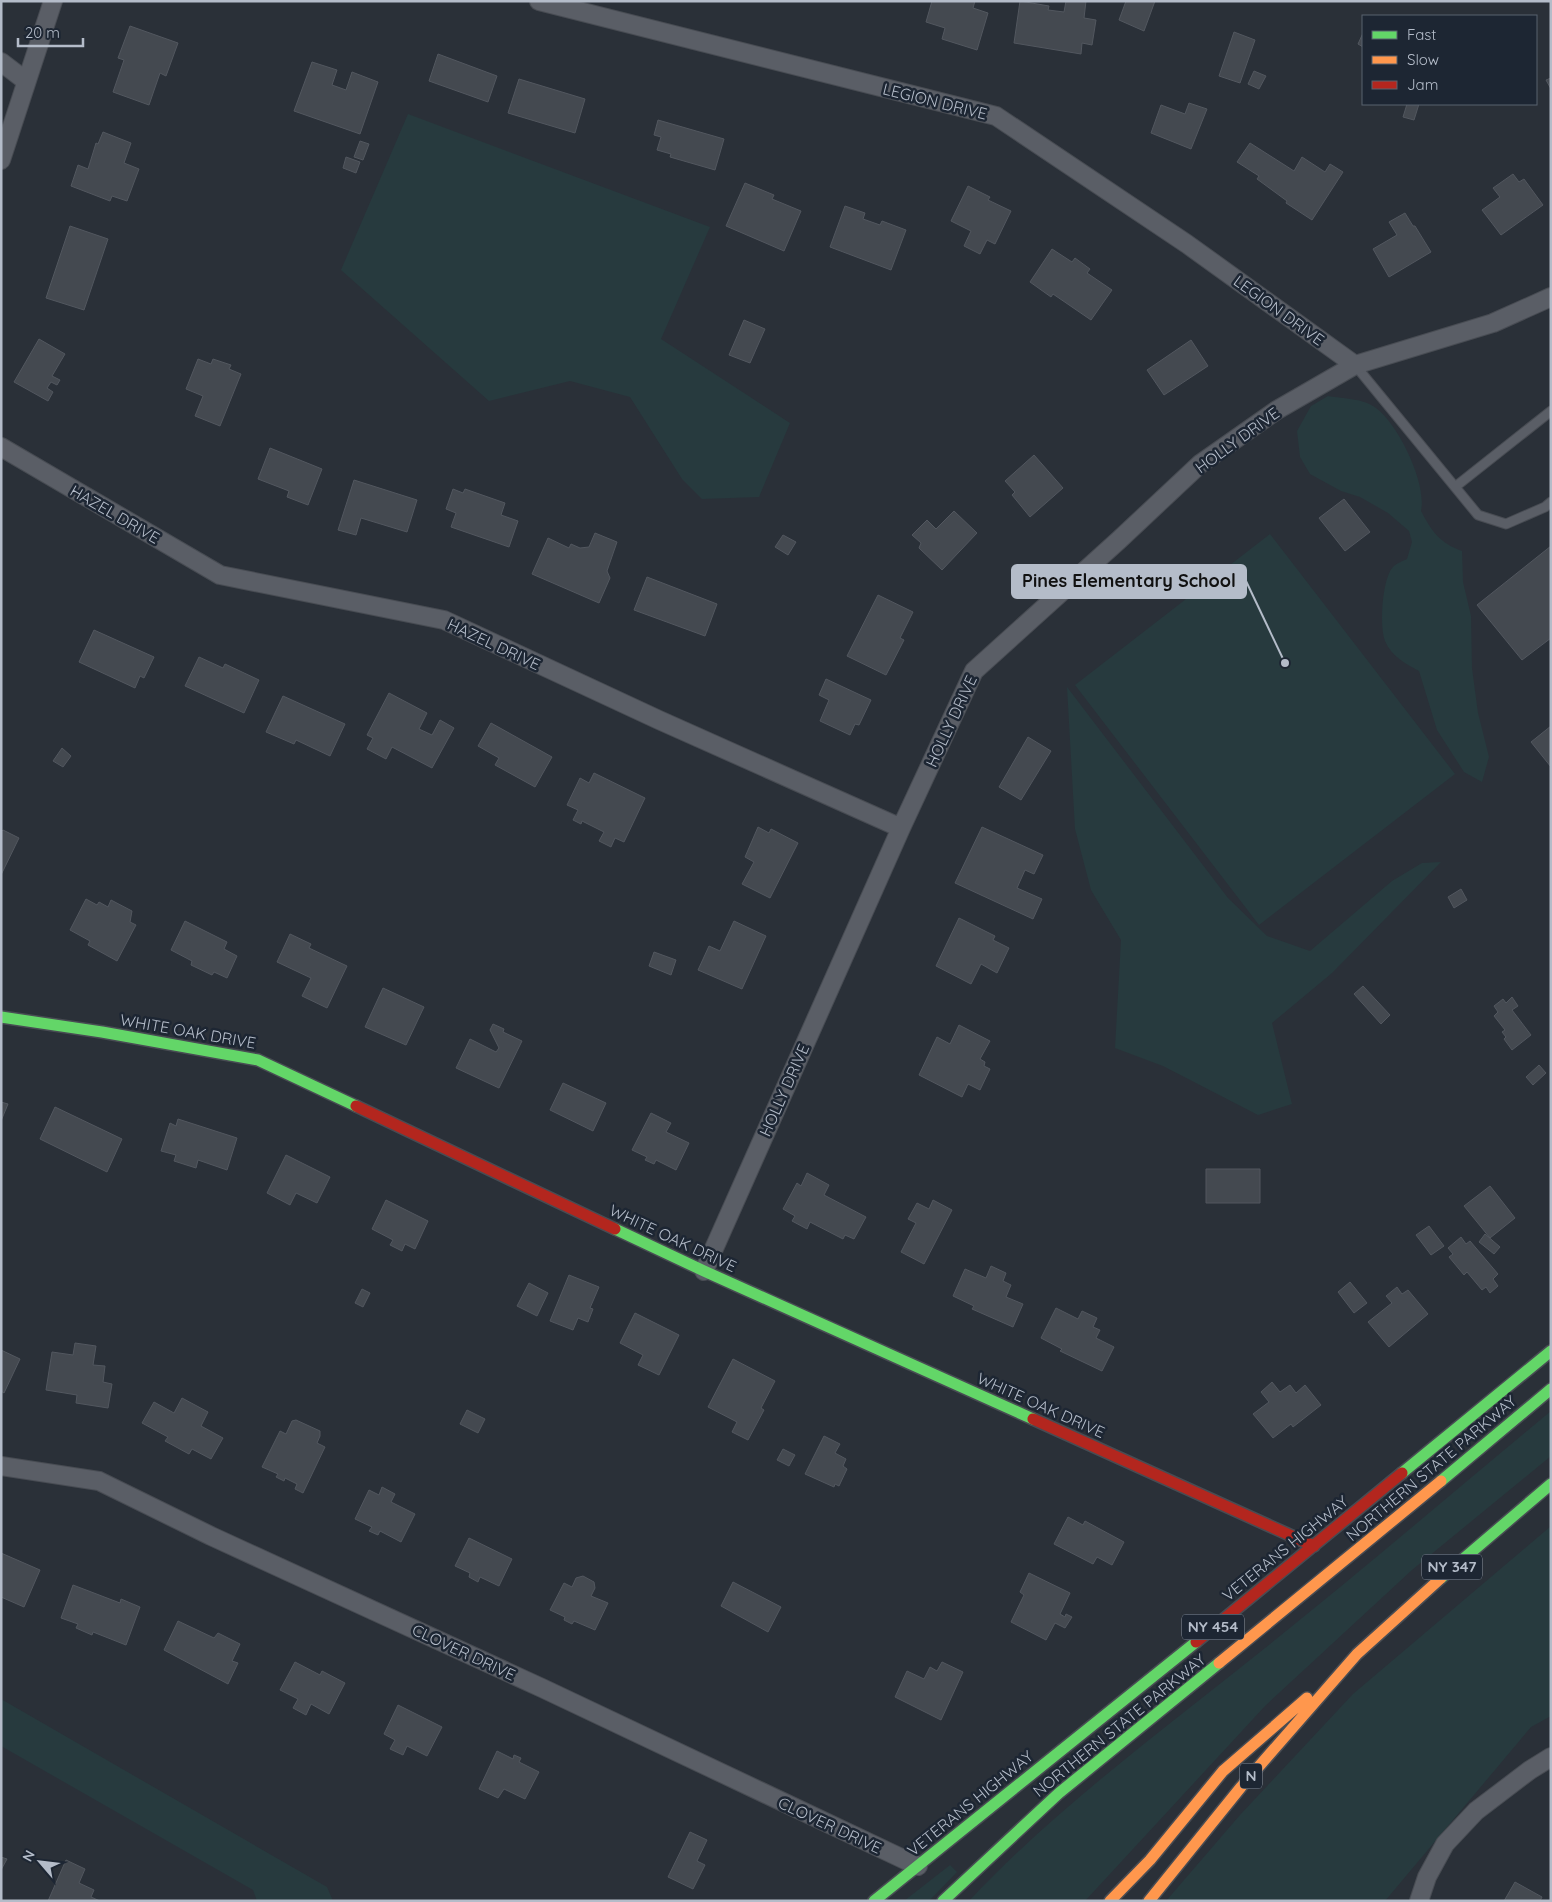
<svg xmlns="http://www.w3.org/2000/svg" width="1552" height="1902" viewBox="0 0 1552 1902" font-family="Quicksand,sans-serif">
  <rect width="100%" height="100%" fill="#2a3038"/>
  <path fill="#273a3e" d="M 408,114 L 710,227 L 661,339 L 790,423 L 759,497 L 702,499 L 682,479 L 630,397 L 570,381 L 489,401 L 341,270 Z
    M 1328,396 C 1344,399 1363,398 1376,408 C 1399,425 1427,484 1421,511 C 1432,532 1440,543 1462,551 L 1463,582 L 1471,616 L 1472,668 L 1478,713 L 1489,757 L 1482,782 L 1464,772 L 1437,730 L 1419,671 C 1406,664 1391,656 1385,641 C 1379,627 1382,576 1394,566 C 1397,563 1403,561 1407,559 L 1412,542 L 1409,531 L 1388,513 L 1360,497 L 1341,491 L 1310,474 L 1300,457 L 1297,431 L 1311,406 Z
    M 1270,534 L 1455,774 L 1259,925 L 1075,685 Z
    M 1067,687 L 1228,898 L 1267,936 L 1310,951 L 1392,881 L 1422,863 L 1441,862 L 1332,973 L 1272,1023 L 1292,1104 L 1258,1115 L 1163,1066 L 1115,1048 L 1121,940 L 1091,890 L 1075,829 Z
    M 1551,1411 L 1551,1456 L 1412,1570 L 1265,1706 L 1085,1901 L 969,1901 C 1053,1811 1154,1737 1250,1660 C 1352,1579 1451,1494 1551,1411 Z
    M 1551,1526 L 1551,1716 L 1531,1727 L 1385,1901 L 1166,1901 L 1240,1815 L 1353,1694 Z
    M 1,1699 L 327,1887 L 333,1901 L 257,1901 L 253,1890 L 1,1746 Z
    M 950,1865 L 957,1872 L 929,1901 L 904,1901 Z"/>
  <path fill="#444950" stroke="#52575f" d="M 932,1 L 975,1 L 973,8 L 988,13 L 977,50 L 942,39 L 945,28 L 926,22 Z
    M 1020,1 L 1049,6 L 1048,10 L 1064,12 L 1066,1 L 1086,1 L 1084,18 L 1096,20 L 1092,45 L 1082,43 L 1081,54 L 1014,43 Z
    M 1126,1 L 1155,1 L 1144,31 L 1119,20 Z
    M 130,26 L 178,43 L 166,76 L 160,73 L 149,105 L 113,92 L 124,60 L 118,58 Z
    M 1234,32 L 1255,40 L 1240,83 L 1219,76 Z
    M 1363,33 L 1363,47 L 1358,44 Z
    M 438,54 L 497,76 L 488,102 L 429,81 Z
    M 312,62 L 337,70 L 332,85 L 346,90 L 352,72 L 378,82 L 360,134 L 294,111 Z
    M 1254,71 L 1266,76 L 1259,89 L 1248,84 Z
    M 1551,78 L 1551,89 L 1546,80 Z
    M 519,79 L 585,99 L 575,133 L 508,113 Z
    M 1189,103 L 1207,109 L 1191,149 L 1151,133 L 1161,105 L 1185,114 Z
    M 1407,104 L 1419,104 L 1414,120 L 1403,117 Z
    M 658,120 L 724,139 L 715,170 L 670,157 L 671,154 L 657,150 L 661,137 L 654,135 Z
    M 103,132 L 131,143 L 124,163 L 139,169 L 127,201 L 112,196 L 110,201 L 71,186 L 78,165 L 88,169 L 96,143 L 98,144 Z
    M 360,141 L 369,144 L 363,160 L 354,157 Z
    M 1250,143 L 1294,171 L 1302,157 L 1325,172 L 1330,164 L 1343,172 L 1312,220 L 1286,203 L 1287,201 L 1257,179 L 1259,176 L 1237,162 Z
    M 346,157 L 360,162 L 356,173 L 343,168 Z
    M 1513,174 L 1519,182 L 1524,179 L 1543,205 L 1501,235 L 1482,210 L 1500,197 L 1493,188 Z
    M 745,183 L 774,195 L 772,199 L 801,211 L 784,251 L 726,226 Z
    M 968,186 L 990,197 L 988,200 L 1011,211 L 995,244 L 987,240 L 980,254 L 964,246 L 971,231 L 951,221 Z
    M 845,206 L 865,213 L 863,219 L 880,225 L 882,221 L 906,230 L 891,270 L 830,247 Z
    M 1405,213 L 1413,226 L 1415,226 L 1431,252 L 1389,277 L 1373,249 L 1397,235 L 1389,222 Z
    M 70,226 L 108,239 L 84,310 L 46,298 Z
    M 1052,249 L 1072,262 L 1075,258 L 1090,269 L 1087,273 L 1112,290 L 1091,320 L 1053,294 L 1051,297 L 1030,282 Z
    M 744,320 L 765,329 L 750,363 L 729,355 Z
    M 39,339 L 65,354 L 52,376 L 60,380 L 57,385 L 51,382 L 47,388 L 53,392 L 48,401 L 14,382 Z
    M 1191,340 L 1208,366 L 1164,395 L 1147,370 Z
    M 198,359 L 211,364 L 213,359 L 231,365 L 229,369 L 241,374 L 220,426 L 195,416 L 203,396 L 186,389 Z
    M 270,448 L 322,469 L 308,505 L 287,497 L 289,491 L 258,479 Z
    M 1034,455 L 1063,488 L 1030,517 L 1012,495 L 1015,492 L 1005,481 Z
    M 354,480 L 417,500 L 407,532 L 361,518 L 356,535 L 338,530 Z
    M 453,489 L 463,493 L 465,489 L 505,503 L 501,515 L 518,521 L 509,547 L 451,527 L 456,513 L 446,509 Z
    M 1344,499 L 1370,532 L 1345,551 L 1319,518 Z
    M 954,511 L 977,533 L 942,570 L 919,548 L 921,543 L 912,535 L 927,520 L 936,529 Z
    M 595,533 L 617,542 L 607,571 L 610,578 L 599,603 L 532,574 L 548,538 L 569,548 L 571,544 L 580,548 L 589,547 Z
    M 783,535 L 796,542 L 788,555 L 775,547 Z
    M 1551,546 L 1551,638 L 1522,660 L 1477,605 Z
    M 647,577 L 717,604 L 705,636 L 634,610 Z
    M 878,595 L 913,612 L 900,638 L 904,640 L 886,675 L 847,656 Z
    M 94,630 L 154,657 L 144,678 L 140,676 L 135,688 L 79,662 Z
    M 199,657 L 223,668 L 225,664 L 259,680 L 244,713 L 185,686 Z
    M 826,679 L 871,700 L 859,725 L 855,724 L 850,735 L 820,721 L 829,700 L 819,695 Z
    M 389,693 L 427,713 L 419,729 L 432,735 L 440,720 L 454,728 L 432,768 L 392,747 L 386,759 L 367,749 L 373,738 L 367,735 Z
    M 283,696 L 345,724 L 330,756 L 296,740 L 294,744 L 266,732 Z
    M 491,723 L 552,757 L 535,787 L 495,765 L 499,758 L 478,746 Z
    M 1551,726 L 1551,767 L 1531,742 Z
    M 1028,737 L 1051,751 L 1021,800 L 999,787 Z
    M 62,748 L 71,756 L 63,767 L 53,761 Z
    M 594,773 L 645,798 L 624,842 L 615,838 L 611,847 L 599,841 L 604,832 L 582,821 L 581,824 L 573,820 L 578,810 L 567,805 L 580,778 L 589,783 Z
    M 758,827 L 769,833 L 771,829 L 798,843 L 770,898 L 742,884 L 754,862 L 745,857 Z
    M 982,827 L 1043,855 L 1034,874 L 1025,870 L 1017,888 L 1042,899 L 1033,919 L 955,883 Z
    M 3,830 L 19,838 L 1,875 L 1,832 Z
    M 1461,889 L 1467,900 L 1454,908 L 1448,897 Z
    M 86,899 L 97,905 L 99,902 L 108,907 L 111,900 L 132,911 L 130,922 L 136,925 L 117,961 L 88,945 L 90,941 L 70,930 Z
    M 959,918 L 995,936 L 993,940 L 1009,948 L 997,973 L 981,964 L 971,984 L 936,966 Z
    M 185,921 L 227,942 L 224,949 L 237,956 L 227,978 L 214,972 L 212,975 L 191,965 L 192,961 L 171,950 Z
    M 734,921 L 766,936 L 742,989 L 698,970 L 709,946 L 720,951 Z
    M 290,934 L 311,944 L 309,948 L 347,966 L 327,1008 L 302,996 L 311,978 L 277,962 Z
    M 654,952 L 676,960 L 671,975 L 649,966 Z
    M 1363,986 L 1390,1015 L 1381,1024 L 1354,994 Z
    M 383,988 L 424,1007 L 406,1045 L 365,1027 Z
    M 1512,997 L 1518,1006 L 1512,1010 L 1531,1035 L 1512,1050 L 1504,1039 L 1506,1037 L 1502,1032 L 1505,1030 L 1494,1016 L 1498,1012 L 1494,1006 L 1503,999 L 1506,1003 Z
    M 493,1024 L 504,1029 L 503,1032 L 522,1041 L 499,1088 L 456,1068 L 470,1039 L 496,1052 L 499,1048 L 490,1030 Z
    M 959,1025 L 990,1041 L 980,1059 L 985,1062 L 984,1066 L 990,1069 L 980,1090 L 968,1084 L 962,1097 L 919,1075 L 937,1037 L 950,1044 Z
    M 1539,1065 L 1546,1073 L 1533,1085 L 1526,1077 Z
    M 563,1083 L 606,1103 L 593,1131 L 550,1110 Z
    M 1,1102 L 8,1104 L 1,1121 Z
    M 55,1107 L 122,1139 L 107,1172 L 40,1139 Z
    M 651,1113 L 671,1123 L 666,1132 L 689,1143 L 676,1170 L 656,1160 L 654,1164 L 645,1160 L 647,1157 L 632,1150 Z
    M 178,1119 L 237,1138 L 227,1170 L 198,1160 L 196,1168 L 174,1161 L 176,1155 L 161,1151 L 170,1123 L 176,1126 Z
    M 286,1155 L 330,1177 L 317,1203 L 296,1193 L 290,1205 L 267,1193 Z
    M 1206,1169 L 1260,1169 L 1260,1203 L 1206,1203 Z
    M 807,1173 L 829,1185 L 824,1195 L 866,1217 L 854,1239 L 845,1235 L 843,1239 L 810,1222 L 807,1229 L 792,1221 L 795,1216 L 783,1209 L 797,1183 L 801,1186 Z
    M 1490,1186 L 1515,1218 L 1490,1238 L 1464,1206 Z
    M 386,1200 L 428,1221 L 415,1249 L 405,1244 L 402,1251 L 390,1245 L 393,1240 L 372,1229 Z
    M 933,1200 L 952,1210 L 924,1264 L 901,1252 L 916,1223 L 908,1219 L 917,1203 L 929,1209 Z
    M 1429,1226 L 1444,1246 L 1431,1255 L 1416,1235 Z
    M 1485,1234 L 1500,1247 L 1494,1254 L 1479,1242 Z
    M 1461,1237 L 1466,1244 L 1470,1241 L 1498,1274 L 1493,1279 L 1498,1286 L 1490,1293 L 1486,1287 L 1482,1290 L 1467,1272 L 1464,1275 L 1449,1257 L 1453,1254 L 1448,1248 Z
    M 991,1266 L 1006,1273 L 1003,1281 L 1011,1285 L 1006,1297 L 1023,1304 L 1013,1327 L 972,1309 L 974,1306 L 953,1296 L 965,1269 L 986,1278 Z
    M 569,1275 L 599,1287 L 590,1308 L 593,1309 L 588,1322 L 578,1318 L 573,1330 L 550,1321 Z
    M 1350,1282 L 1367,1303 L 1354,1313 L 1338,1292 Z
    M 529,1283 L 548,1293 L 537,1316 L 517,1306 Z
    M 1397,1287 L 1402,1294 L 1408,1290 L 1428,1314 L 1389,1347 L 1368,1322 L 1392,1303 L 1386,1296 Z
    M 362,1289 L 370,1293 L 363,1307 L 355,1303 Z
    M 1056,1308 L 1078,1319 L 1082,1311 L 1097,1318 L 1093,1327 L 1100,1330 L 1096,1338 L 1114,1347 L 1102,1371 L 1060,1351 L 1062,1349 L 1041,1338 Z
    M 635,1313 L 679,1335 L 659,1375 L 638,1365 L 643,1355 L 620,1343 Z
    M 75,1343 L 96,1346 L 93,1365 L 105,1366 L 103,1382 L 112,1384 L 108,1408 L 76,1403 L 77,1395 L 46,1390 L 52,1352 L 73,1355 Z
    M 1,1350 L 20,1359 L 4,1393 L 1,1391 Z
    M 733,1359 L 775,1381 L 761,1408 L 764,1410 L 748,1440 L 732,1432 L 737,1422 L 708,1407 Z
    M 1272,1382 L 1280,1392 L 1290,1385 L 1296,1393 L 1305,1385 L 1321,1405 L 1293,1427 L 1291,1424 L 1273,1438 L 1253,1414 L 1269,1402 L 1261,1392 Z
    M 182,1398 L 208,1412 L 201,1426 L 223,1438 L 211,1459 L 192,1449 L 189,1454 L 165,1441 L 168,1437 L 142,1423 L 154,1402 L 174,1413 Z
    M 467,1410 L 485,1419 L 478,1433 L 460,1424 Z
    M 296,1420 L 320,1431 L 320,1436 L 317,1443 L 325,1447 L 303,1493 L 295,1489 L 297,1484 L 285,1478 L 284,1481 L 276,1477 L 278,1474 L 262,1467 L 280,1431 L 286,1434 L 292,1421 Z
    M 824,1436 L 840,1444 L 835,1453 L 846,1459 L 843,1466 L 847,1469 L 839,1486 L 835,1484 L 834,1487 L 805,1474 Z
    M 783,1449 L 795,1455 L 789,1466 L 777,1460 Z
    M 382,1487 L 395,1494 L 391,1502 L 415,1514 L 401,1542 L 380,1531 L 378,1535 L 369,1531 L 372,1527 L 355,1519 L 369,1490 L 379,1495 Z
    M 1068,1517 L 1083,1525 L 1085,1521 L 1124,1542 L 1112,1565 L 1097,1557 L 1093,1564 L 1054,1544 Z
    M 469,1538 L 512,1559 L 499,1586 L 480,1577 L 478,1582 L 469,1577 L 470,1573 L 455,1566 Z
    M 1,1553 L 40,1570 L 24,1607 L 1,1597 Z
    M 1029,1573 L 1070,1593 L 1060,1614 L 1065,1617 L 1066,1614 L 1072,1617 L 1065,1628 L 1055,1623 L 1046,1640 L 1011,1622 L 1024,1595 L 1020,1592 Z
    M 583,1576 L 594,1582 L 595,1588 L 591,1596 L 608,1603 L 595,1630 L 574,1621 L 572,1624 L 564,1620 L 565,1617 L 550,1610 L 564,1583 L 572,1587 L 576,1578 Z
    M 733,1582 L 781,1607 L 768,1632 L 721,1606 Z
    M 73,1585 L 120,1603 L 121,1599 L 140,1607 L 126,1645 L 93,1632 L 92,1635 L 76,1628 L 78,1624 L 61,1618 Z
    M 178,1621 L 214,1638 L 218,1633 L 240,1644 L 232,1661 L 238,1663 L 228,1684 L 164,1650 Z
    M 295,1662 L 320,1675 L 322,1671 L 345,1683 L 329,1714 L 311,1704 L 306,1715 L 293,1708 L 298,1699 L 280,1690 Z
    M 942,1662 L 963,1672 L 941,1720 L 895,1697 L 907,1671 L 924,1679 L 930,1667 L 937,1671 Z
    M 398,1705 L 442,1727 L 427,1756 L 407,1746 L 403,1755 L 390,1749 L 395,1740 L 384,1734 Z
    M 497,1751 L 513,1759 L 514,1755 L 521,1758 L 519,1762 L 539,1772 L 525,1799 L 504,1789 L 498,1798 L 479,1789 Z
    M 690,1832 L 707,1840 L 697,1861 L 705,1865 L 693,1889 L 668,1877 Z
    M 1,1857 L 7,1859 L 1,1870 Z
    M 66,1860 L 85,1869 L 79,1883 L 94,1890 L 91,1897 L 100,1901 L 48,1901 Z
    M 1515,1882 L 1542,1897 L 1540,1901 L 1504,1901 Z"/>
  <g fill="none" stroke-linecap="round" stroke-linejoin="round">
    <defs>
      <path id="lane" d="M 1355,365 L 1478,515 L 1506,524 L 1545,507 L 1551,502
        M 1455,487 L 1551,411"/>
      <path id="street" d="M 539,1 L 996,116 L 1187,244 L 1355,365
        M 1,62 L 26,81
        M 1,160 L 53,1
        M 1,447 L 220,575 L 444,620 L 659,720 L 901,828
        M 704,1271 L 901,828 L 974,671 L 1119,540 L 1200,464 L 1277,410 L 1355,365 L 1493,323 L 1551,297
        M 1,1466 L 99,1481 L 211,1536 L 542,1688 L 918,1866
        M 1419,1901 L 1427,1877 L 1445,1844 L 1476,1811 L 1530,1770 L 1551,1757"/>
      <path id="fast" d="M 1,1017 L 102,1032 L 258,1060 L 356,1106
        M 615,1229 L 704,1271 L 1033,1419
        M 1402,1473 L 1551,1351
        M 1441,1481 L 1551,1389
        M 1441,1578 L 1551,1484
        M 874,1901 L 1196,1642
        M 943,1901 L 1059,1793 L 1219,1663"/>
      <path id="slow" d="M 1219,1663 L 1441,1481
        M 1110,1901 L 1150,1860 L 1223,1771 L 1307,1698
        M 1149,1901 L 1241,1787 L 1357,1654 L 1441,1578"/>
      <path id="jam" d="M 356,1106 L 615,1229
        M 1033,1419 L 1314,1546
        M 1196,1642 L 1402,1473"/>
    </defs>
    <use href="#lane" stroke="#484c53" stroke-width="11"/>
    <use href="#street" stroke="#484c53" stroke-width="20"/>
    <use href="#fast" stroke="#484c53" stroke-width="14"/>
    <use href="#slow" stroke="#484c53" stroke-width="14"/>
    <use href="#jam" stroke="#484c53" stroke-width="14"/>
    <use href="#lane" stroke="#5a5e66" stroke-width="9"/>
    <use href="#street" stroke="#5a5e66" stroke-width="18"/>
    <use href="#fast" stroke="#63d668" stroke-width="11"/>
    <use href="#slow" stroke="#ff974d" stroke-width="11"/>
    <use href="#jam" stroke="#b3261e" stroke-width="11"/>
  </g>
  <g text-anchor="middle" stroke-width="5" stroke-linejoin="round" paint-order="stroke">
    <g fill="#1d2633" stroke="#878f9c" stroke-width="1">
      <rect x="1422" y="1554.5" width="60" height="25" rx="4"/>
      <rect x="1182" y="1614.5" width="62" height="25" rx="4"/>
      <rect x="1240" y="1763.5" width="22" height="25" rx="4"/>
    </g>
    <g font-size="15" font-weight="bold" fill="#b4bcc9">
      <text x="1452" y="1572">NY 347</text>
      <text x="1213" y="1632">NY 454</text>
      <text x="1251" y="1781">N</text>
    </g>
    <g font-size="16" fill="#b4bcc9" stroke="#1d2633">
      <text transform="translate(935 101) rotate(14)" y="6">LEGION DRIVE</text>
      <text transform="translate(1279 310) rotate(36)" y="6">LEGION DRIVE</text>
      <text transform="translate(1237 440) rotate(-36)" y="6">HOLLY DRIVE</text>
      <text transform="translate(115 514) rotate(30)" y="6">HAZEL DRIVE</text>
      <text transform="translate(494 644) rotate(25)" y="6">HAZEL DRIVE</text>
      <text transform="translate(951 721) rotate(-65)" y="6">HOLLY DRIVE</text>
      <text transform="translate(188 1031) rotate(10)" y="6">WHITE OAK DRIVE</text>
      <text transform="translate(784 1090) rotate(-66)" y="6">HOLLY DRIVE</text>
      <text transform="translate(673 1238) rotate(25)" y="6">WHITE OAK DRIVE</text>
      <text transform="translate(1041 1405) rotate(24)" y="6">WHITE OAK DRIVE</text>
      <text transform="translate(1431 1468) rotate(-40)" y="6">NORTHERN STATE PARKWAY</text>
      <text transform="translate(1285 1548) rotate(-39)" y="6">VETERANS HIGHWAY</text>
      <text transform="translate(464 1652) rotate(25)" y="6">CLOVER DRIVE</text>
      <text transform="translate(1119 1725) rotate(-39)" y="6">NORTHERN STATE PARKWAY</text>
      <text transform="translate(970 1803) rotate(-39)" y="6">VETERANS HIGHWAY</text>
      <text transform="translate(830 1825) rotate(25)" y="6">CLOVER DRIVE</text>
    </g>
  </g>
  <path fill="none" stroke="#b4bcc9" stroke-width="2" d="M1285 663L1246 581"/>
  <circle fill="#b4bcc9" stroke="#1d2633" stroke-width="2" cx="1285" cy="663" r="5"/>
  <rect fill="#b4bcc9" stroke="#b4bcc9" stroke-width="2" x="1012" y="565" width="234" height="33" rx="5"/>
  <g font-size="18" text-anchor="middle" font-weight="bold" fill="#111">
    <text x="1129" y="587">Pines Elementary School</text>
  </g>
  <rect width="1552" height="1902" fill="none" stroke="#b4bcc9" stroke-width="5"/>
  <rect x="1362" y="15" width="175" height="90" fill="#1d2633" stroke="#59626f"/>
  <rect x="1372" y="31" width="25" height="8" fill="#63d668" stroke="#59626f"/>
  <text x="1407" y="40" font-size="15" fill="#b4bcc9">Fast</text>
  <rect x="1372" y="56" width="25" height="8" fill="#ff974d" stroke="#59626f"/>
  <text x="1407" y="65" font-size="15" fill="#b4bcc9">Slow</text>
  <rect x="1372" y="81" width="25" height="8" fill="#b3261e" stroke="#59626f"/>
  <text x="1407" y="90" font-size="15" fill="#b4bcc9">Jam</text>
  <g transform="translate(40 1862) rotate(298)" stroke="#1d2633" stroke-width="4" paint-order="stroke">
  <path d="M0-4L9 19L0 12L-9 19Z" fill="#b4bcc9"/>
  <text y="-8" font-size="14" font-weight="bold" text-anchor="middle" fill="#b4bcc9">N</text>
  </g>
  <path d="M18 38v8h65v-8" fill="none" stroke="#b4bcc9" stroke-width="2.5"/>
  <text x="25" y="38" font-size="15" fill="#b4bcc9" stroke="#1d2633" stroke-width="4" paint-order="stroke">20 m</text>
</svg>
